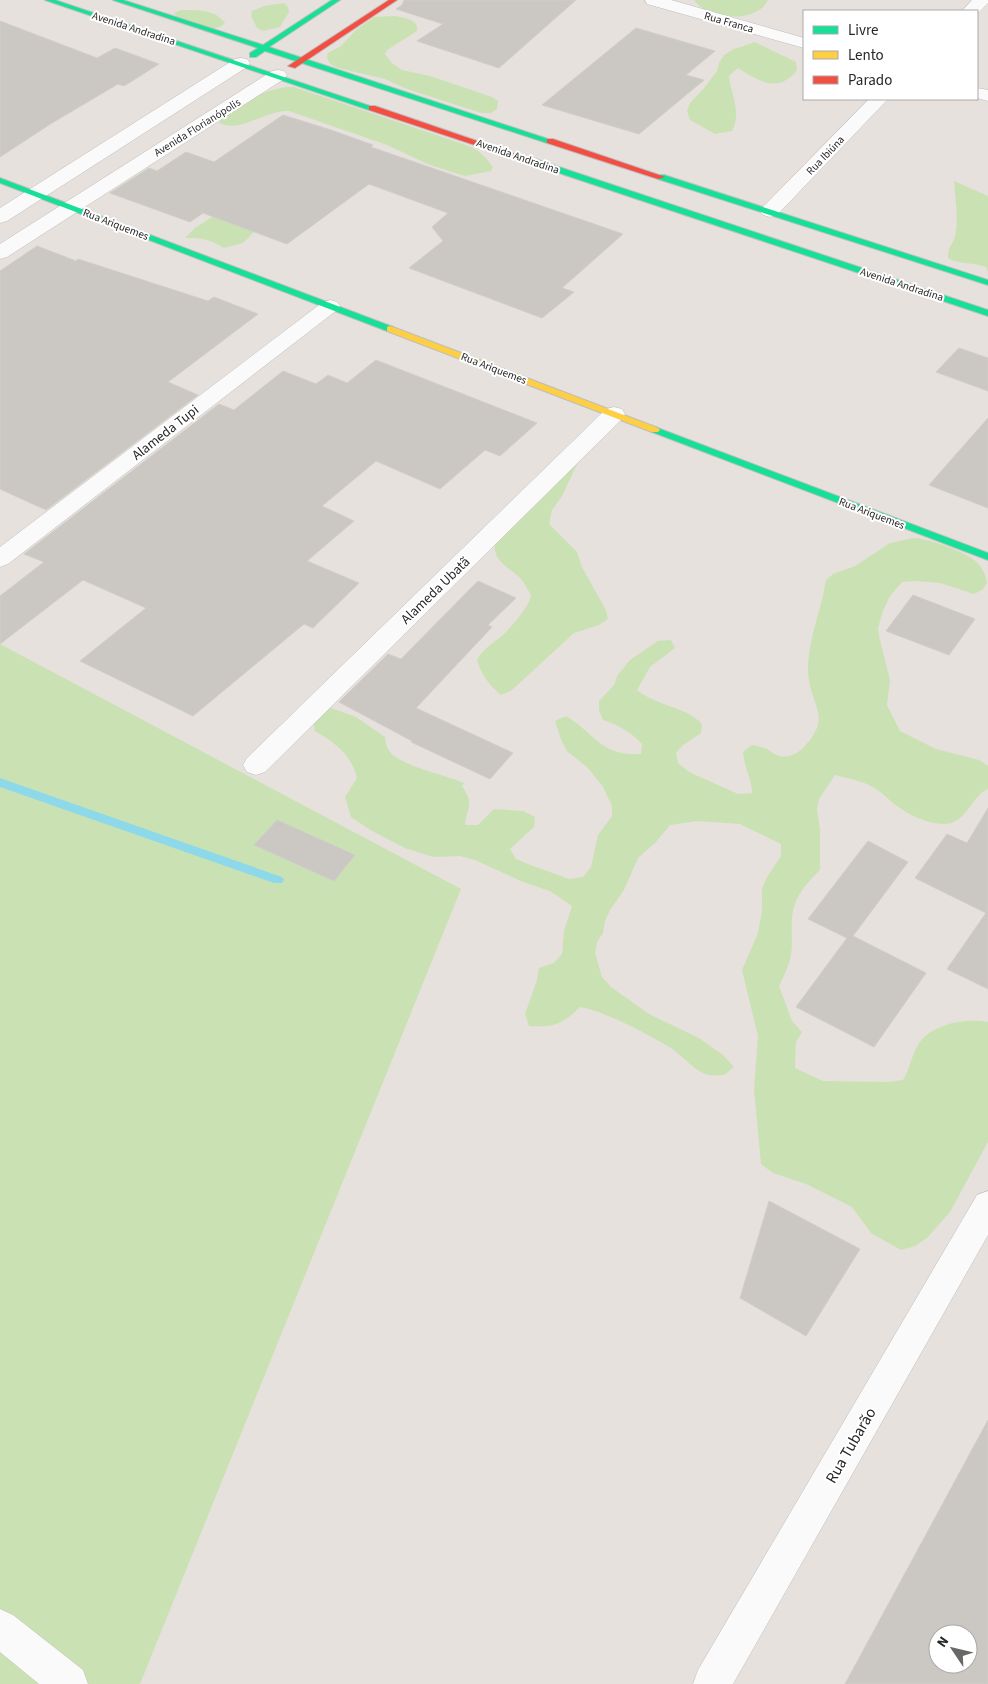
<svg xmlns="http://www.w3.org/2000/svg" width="988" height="1684" viewBox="0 0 988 1684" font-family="'Source Sans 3',sans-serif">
  <rect width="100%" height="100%" fill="#e6e1dc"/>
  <path fill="#cae2b3" d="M 694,0 L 768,0 C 757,24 707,20 694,0 Z
    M 284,3 L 288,7 L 289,12 L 280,27 L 263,31 L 257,28 L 251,16 L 252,11 L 264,6 Z
    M 181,10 C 197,10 215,9 225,23 C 213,36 191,22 177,17 L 174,13 Z
    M 395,16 C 404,18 419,19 417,31 L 387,50 L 385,54 L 392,63 L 402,70 L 430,76 L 492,97 L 498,101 L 497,109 L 491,113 L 481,113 L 407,89 L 385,79 L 338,68 C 331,65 325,61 328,53 L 341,46 L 356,30 L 374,17 Z
    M 755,42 L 796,62 L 797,70 C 779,94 758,81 738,68 L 729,76 C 731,94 742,113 732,131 L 715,134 L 690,120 L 687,111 L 690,103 L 705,87 L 717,71 L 719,63 L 724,55 L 734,49 Z
    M 285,87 L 294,87 L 469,146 C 481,151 485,157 493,167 L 491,171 L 465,176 L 430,165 L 387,145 L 289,111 C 265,109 243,134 219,123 C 234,102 261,92 285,87 Z
    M 954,181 L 988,196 L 988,272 L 986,267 C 973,262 960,265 948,258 C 948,245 953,245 955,236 C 959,219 955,198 954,181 Z
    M 215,215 L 258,228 L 243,243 L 224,248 C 209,239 203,238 185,238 L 195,228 Z
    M 582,458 L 577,464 L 562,496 L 552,510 L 549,524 L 577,552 L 582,567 L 606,610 L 608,619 L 599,625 L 574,633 L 512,690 L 501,695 C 490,686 481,674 477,660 C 484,647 496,642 506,632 C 515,622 528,608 531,596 C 528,590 525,583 520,578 C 509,567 490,560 496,541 Z
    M 914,538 C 930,539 959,550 973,559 C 981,565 986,574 987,583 L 982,590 L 974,594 L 940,583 L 915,581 L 902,582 L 890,596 L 883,611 L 878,628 L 879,636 L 890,680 L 887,705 L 900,731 L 936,749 L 979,760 L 988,766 L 988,789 C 973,795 968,818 951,823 C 936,827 912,817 900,808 C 889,801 881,790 869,785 C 858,780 846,778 835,775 L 819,799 L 817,809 L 820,829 L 820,870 C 806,884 793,898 792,919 C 791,931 793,942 791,954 C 789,966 784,976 779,986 L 792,1021 L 802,1032 L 796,1042 L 795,1068 L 823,1081 L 888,1082 L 903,1080 C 910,1068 912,1054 919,1043 C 934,1023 966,1018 988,1022 L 988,1142 L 950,1212 L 927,1238 L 915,1246 L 901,1250 L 871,1233 L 852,1207 L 806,1184 L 773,1173 L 761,1164 L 754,1089 L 758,1036 L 742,970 L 758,933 L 762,911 L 762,889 L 767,877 L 781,856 L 781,844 L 740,824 L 697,821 L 670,825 L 655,843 L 638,858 L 624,890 L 610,910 L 605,921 L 603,933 L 597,942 L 595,953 L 602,977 L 611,987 L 649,1014 L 699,1038 L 723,1055 L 734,1067 L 724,1075 C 720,1075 713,1076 709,1075 C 695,1072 683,1056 671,1048 C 647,1034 607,1012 580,1007 C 563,1024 553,1028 529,1026 L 525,1014 L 537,980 L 539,968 L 554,963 L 562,954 L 564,931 L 572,906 L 550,891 L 523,882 L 475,860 L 460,856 L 433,857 L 405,848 L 372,831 L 351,817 L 345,797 L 357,778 C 352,755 334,742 315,731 L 313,721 L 317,712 L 331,708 L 356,717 L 385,737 C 386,743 386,747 390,752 C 401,766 446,775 464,783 L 462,786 C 475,806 467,805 465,825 L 478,825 L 494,809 L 523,811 L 535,817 L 534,827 L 510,849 L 516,859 L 528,864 L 569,879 L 583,877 L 591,867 L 598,835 L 612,816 L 612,806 L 603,787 L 588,768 L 567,751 L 562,742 L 555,721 L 566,716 C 597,735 600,756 641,754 L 642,744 C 631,732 619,725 603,720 L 599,710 L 599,701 L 614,685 L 617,676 L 630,660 L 658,641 L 671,640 L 675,648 L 650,667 L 637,690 C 656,706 685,706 702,724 L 701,733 L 682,746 L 676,753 L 678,763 L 689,772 L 738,794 L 752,793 C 752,780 744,767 743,752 L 752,745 C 757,746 763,747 767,749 C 771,751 774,754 777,755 C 786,759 795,755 802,749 C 835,716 809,706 808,671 C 808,639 821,611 826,580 L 833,574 L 855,566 L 890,543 Z
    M 0,644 L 461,889 L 140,1684 L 0,1684 Z"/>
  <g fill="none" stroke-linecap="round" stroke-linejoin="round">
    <path fill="#8ed9e9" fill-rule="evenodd" d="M 0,778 L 282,877 L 284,880 L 282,883 L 274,883 L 0,787 Z"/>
  </g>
  <path fill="#cbc7c3" stroke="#d1cdc8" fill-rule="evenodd" d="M 404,0 L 576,0 L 499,68 L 417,41 L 443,24 L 396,9 L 402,5 Z
    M 0,21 L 97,58 L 115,48 L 159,64 L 124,86 L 118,84 L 52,123 L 0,157 Z
    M 636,28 L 715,51 L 686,75 L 704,80 L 639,134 L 542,105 Z
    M 283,115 L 331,130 L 373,145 L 371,147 L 623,234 L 562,288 L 574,292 L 542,318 L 409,268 L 443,241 L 432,227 L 448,213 L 369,184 L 287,244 L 203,213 L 190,222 L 110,193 L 149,168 L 157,171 L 186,152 L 214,162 Z
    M 37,246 L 76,261 L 78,259 L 208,301 L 214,297 L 258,314 L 168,382 L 198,395 L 46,510 L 0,489 L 0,271 Z
    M 959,348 L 988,358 L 988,391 L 936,372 Z
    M 376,360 L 537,423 L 500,456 L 485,450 L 440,489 L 376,461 L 322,506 L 354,521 L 307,561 L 359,583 L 313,628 L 304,624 L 193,716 L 80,661 L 146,608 L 83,580 L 0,644 L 0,596 L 44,562 L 24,554 L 219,404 L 234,410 L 283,371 L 316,384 L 328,375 L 347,383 Z
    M 988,418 L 988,508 L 929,485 Z
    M 478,581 L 516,598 L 488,625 L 492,627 L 416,708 L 513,753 L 490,779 L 411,742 L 412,741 L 339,702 L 388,654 L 401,659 Z
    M 913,595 L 975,619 L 949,655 L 886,631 Z
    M 988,808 L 988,989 L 947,969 L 986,913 L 915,878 L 947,834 L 967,843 Z
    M 277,820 L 355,855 L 334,881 L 254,845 Z
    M 868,841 L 908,862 L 853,936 L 926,973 L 874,1047 L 796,1007 L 847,938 L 808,919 Z
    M 769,1201 L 860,1249 L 806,1336 L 740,1298 Z
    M 988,1420 L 988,1684 L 845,1684 ZM 938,1634 L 968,1634 L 968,1664 L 938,1664 Z"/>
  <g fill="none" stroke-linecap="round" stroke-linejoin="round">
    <defs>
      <path id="street" d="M 645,0 L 671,0 L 804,38 L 804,48 L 647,4 Z
        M 972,0 L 988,0 L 988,3 L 977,14 L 977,11 L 962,11 Z
        M 241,58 L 247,59 L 250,63 L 247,67 L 7,221 L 0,223 L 0,208 L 235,59 Z
        M 278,70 L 284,71 L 287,75 L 284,79 L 7,257 L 0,259 L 0,244 L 272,71 Z
        M 977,88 L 988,90 L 988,101 L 977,98 Z
        M 869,99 L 888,99 L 777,215 L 770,217 L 763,215 L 760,211 L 763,207 Z
        M 330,300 L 337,302 L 340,306 L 337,310 L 8,564 L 0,567 L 0,547 L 323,302 Z
        M 614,407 L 622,409 L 625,414 L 622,419 L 265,772 L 256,775 L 247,772 L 243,765 L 247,758 L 606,409 Z
        M 988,1191 L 988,1235 L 733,1684 L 693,1684 L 698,1670 L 977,1195 Z
        M 0,1609 L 13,1615 L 83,1670 L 88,1684 L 39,1684 L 0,1652 Z"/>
      <path id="fast" d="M 45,0 L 55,0 L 376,108 L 369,110 Z
        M 113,0 L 123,0 L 263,45 L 332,0 L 340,0 L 269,47 L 554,141 L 547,143 L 265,51 L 256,57 L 250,57 L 250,53 L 258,48 Z
        M 526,158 L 532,158 L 988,310 L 988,316 L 526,162 Z
        M 658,175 L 664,175 L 988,280 L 988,285 L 658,179 Z
        M 0,178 L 393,327 L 394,329 L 393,331 L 387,331 L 0,183 Z
        M 655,427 L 988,553 L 988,560 L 652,432 L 652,428 Z"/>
      <path id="slow" d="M 390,326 L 658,428 L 660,430 L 658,432 L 652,432 L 387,331 L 387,327 Z"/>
      <path id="jam" d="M 389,0 L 397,0 L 295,68 L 288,66 Z
        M 369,106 L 375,106 L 533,160 L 526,162 L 369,110 Z
        M 547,139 L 553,139 L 665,177 L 658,179 L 547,143 Z"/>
    </defs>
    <use href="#street" stroke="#bfbdbe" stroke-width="1"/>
    <use href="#fast" stroke="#bfbdbe" stroke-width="2"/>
    <use href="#slow" stroke="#bfbdbe" stroke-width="2"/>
    <use href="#jam" stroke="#bfbdbe" stroke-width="2"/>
    <use href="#street" fill="#fbfafa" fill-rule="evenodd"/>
    <use href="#fast" fill="#16e098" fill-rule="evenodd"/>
    <use href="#slow" fill="#ffcf43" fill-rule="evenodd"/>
    <use href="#jam" fill="#f24e42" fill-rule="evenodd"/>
  </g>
  <g text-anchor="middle" stroke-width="4" stroke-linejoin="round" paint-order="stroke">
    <g font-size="11" fill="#272727" stroke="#fff">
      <text transform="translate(729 22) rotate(16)" y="4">Rua Franca</text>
      <text transform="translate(134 28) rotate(18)" y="4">Avenida Andradina</text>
      <text transform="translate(197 127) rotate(-32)" y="4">Avenida Florianópolis</text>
      <text transform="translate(825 155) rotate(-46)" y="4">Rua Ibiúna</text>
      <text transform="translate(518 156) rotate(19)" y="4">Avenida Andradina</text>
      <text transform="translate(116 224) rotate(21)" y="4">Rua Ariquemes</text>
      <text transform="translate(902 284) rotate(18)" y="4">Avenida Andradina</text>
      <text transform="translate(494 368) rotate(21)" y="4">Rua Ariquemes</text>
      <text transform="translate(872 513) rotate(21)" y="4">Rua Ariquemes</text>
    </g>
    <g font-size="14" fill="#272727" stroke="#fff">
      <text transform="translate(165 432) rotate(-38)" y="5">Alameda Tupi</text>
      <text transform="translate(435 590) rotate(-44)" y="5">Alameda Ubatã</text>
    </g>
    <g font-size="16" fill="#272727" stroke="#fff">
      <text transform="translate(850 1445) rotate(-60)" y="6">Rua Tubarão</text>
    </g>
  </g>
  <rect x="803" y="10" width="175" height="90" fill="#ffffff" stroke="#a9a9a9"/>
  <rect x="813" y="26" width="25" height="8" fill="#16e098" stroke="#a9a9a9"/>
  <text x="848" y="35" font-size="15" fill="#272727">Livre</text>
  <rect x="813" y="51" width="25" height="8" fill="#ffcf43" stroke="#a9a9a9"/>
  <text x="848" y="60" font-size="15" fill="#272727">Lento</text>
  <rect x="813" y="76" width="25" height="8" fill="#f24e42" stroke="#a9a9a9"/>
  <text x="848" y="85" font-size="15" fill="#272727">Parado</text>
  <g transform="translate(953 1649) rotate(305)"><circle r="24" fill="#ffffff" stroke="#a9a9a9"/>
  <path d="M0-4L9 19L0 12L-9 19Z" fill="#6a6866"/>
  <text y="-8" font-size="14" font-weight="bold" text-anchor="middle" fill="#272727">N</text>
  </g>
</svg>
